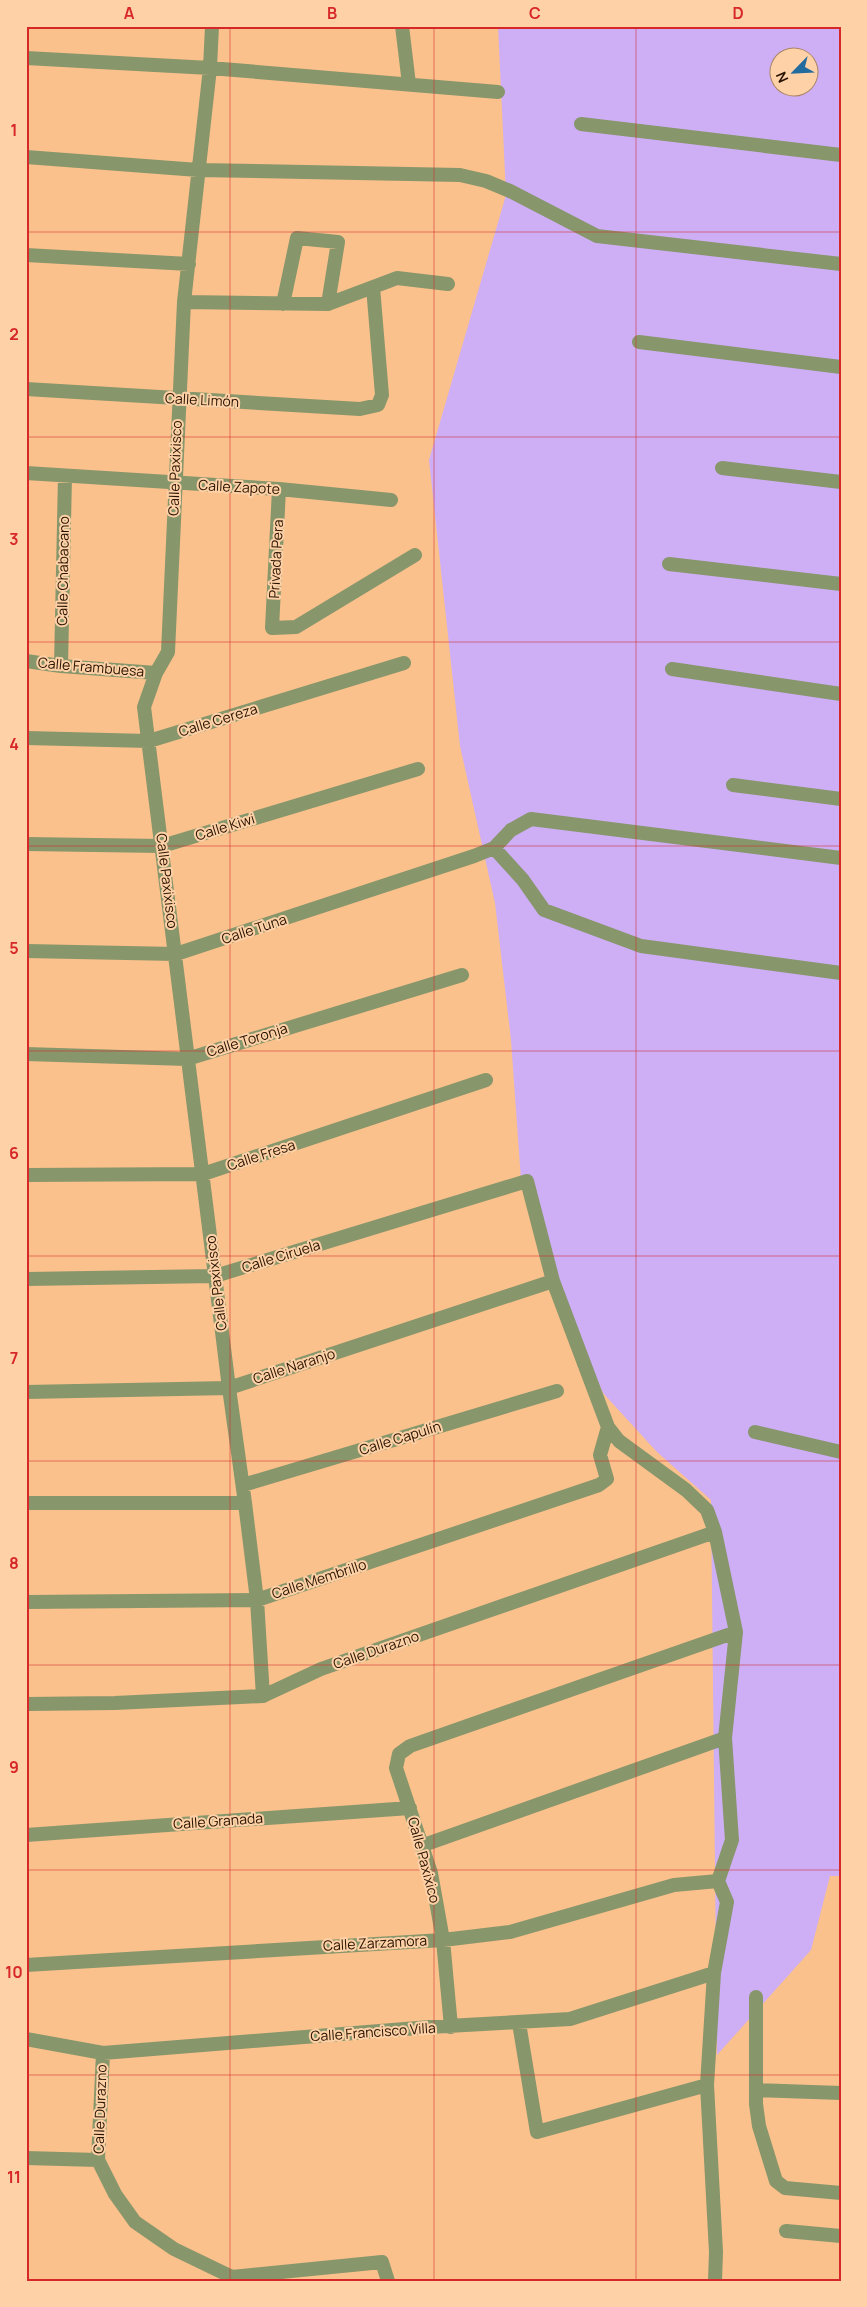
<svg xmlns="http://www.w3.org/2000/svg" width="867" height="2307" viewBox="0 0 867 2307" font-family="Manrope,sans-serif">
  <rect width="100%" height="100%" fill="#fac18c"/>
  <path fill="#ceaff5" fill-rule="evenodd" d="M 498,26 L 841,26 L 841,1876 L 830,1876 L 811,1950 L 717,2055 L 711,1500 L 657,1452 L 603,1393 L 547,1267 L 521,1180 L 511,1040 L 495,903 L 460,746 L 429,460 L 506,195 ZM 780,58 L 810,58 L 810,88 L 780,88 Z"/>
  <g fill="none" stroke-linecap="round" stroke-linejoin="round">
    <path stroke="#87966b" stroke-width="14" d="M 212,26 L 210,68 L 184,302 L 168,652 L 156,673 L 144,707 L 229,1388 L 245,1503 L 257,1600 L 263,1696
      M 402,26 L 409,84
      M 26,58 L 210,68 L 498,92
      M 581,124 L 841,155
      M 26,157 L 198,170 L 460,175 L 486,181 L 510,191 L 597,236 L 841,264
      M 26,255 L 189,264
      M 184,302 L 328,304 L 397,278 L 448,284
      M 283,304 L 297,238 L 338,242 L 328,304
      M 639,342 L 841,367
      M 26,389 L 360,409 L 378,405 L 382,395 L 373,287
      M 722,468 L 841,482
      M 26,473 L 279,489 L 391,500
      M 279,489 L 272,628 L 296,627 L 415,555
      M 669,564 L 841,584
      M 26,661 L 61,666 L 156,673
      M 61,666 L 65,476
      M 672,669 L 841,694
      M 26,738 L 149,741 L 404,663
      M 733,785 L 841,799
      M 26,844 L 162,846 L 418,769
      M 494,848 L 523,880 L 544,910 L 641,946 L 841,973
      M 26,951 L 176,954 L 474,856 L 494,848 L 511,830 L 531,819 L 841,858
      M 26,1054 L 187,1059 L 462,975
      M 26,1175 L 203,1174 L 486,1080
      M 26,1279 L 215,1276 L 527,1181 L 553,1281 L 608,1427 L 619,1441 L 686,1490 L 707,1510 L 715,1532 L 736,1632 L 725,1738 L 732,1840 L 718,1881 L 727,1902 L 714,1973 L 707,2085 L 716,2252 L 715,2281
      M 26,1392 L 229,1388 L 553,1281
      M 755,1432 L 841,1452
      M 243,1485 L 557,1391
      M 26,1503 L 245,1503
      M 26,1602 L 257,1600 L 599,1485 L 607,1479 L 600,1455 L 608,1427
      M 26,1704 L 115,1703 L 263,1696 L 321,1669 L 715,1532
      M 26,1835 L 410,1808
      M 421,1846 L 725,1738
      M 26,1965 L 443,1940 L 510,1932 L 674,1885 L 718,1881
      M 756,1997 L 756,2104 L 759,2126 L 776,2181 L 785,2188 L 841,2193
      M 519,2023 L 537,2132 L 707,2085
      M 451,2027 L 443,1940 L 431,1873 L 396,1768 L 399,1754 L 410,1746 L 736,1632
      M 26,2039 L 103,2053 L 430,2027 L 570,2019 L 714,1973
      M 103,2053 L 98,2160 L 115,2194 L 135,2222 L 174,2249 L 232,2277 L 382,2262 L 388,2281
      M 756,2090 L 841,2093
      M 26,2158 L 98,2160
      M 786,2231 L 841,2236"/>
  </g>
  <path fill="none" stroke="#d62828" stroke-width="1" stroke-opacity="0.55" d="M 230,26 L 230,2281M 434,26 L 434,2281M 636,26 L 636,2281M 26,232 L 841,232M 26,437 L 841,437M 26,642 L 841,642M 26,846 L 841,846M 26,1051 L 841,1051M 26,1256 L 841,1256M 26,1461 L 841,1461M 26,1665 L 841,1665M 26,1870 L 841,1870M 26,2075 L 841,2075"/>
  <g text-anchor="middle" stroke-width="4" stroke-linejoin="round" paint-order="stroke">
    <g font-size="14" fill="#281300" stroke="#ffd1a7">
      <text transform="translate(202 400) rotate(3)" y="5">Calle Limón</text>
      <text transform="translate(175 468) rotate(-88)" y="5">Calle Paxixisco</text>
      <text transform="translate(239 487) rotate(3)" y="5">Calle Zapote</text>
      <text transform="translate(276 559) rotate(-87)" y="5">Privada Pera</text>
      <text transform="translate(63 571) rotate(-89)" y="5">Calle Chabacano</text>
      <text transform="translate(91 667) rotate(5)" y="5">Calle Frambuesa</text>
      <text transform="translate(218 720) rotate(-17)" y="5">Calle Cereza</text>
      <text transform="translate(225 827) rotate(-17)" y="5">Calle Kiwi</text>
      <text transform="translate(167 881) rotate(83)" y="5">Calle Paxixisco</text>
      <text transform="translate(254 929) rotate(-18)" y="5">Calle Tuna</text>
      <text transform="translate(247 1040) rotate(-17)" y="5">Calle Toronja</text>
      <text transform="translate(261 1155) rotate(-18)" y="5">Calle Fresa</text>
      <text transform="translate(281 1256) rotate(-17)" y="5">Calle Ciruela</text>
      <text transform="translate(216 1283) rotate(-97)" y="5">Calle Paxixisco</text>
      <text transform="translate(294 1366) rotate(-18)" y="5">Calle Naranjo</text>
      <text transform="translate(400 1438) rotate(-17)" y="5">Calle Capulín</text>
      <text transform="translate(319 1579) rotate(-18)" y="5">Calle Membrillo</text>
      <text transform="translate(376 1650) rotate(-19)" y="5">Calle Durazno</text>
      <text transform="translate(218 1821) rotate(-4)" y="5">Calle Granada</text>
      <text transform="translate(424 1860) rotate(75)" y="5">Calle Paxixico</text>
      <text transform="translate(375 1943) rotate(-3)" y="5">Calle Zarzamora</text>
      <text transform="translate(373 2032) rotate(-4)" y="5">Calle Francisco Villa</text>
      <text transform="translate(100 2109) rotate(-88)" y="5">Calle Durazno</text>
    </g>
  </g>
  <rect width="867" height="2307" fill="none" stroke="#ffd1a7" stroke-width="55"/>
  <g transform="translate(794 72) rotate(246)"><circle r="24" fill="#ffd1a7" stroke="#a98564"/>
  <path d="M0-4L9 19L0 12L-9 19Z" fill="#226b9f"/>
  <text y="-8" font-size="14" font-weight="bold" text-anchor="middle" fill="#281300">N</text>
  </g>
  <rect x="28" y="28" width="812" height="2252" fill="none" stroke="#d62828" stroke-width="2"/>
  <g font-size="16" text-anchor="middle" font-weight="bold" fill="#d62828">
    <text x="129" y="19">A</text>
    <text x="332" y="19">B</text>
    <text x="535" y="19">C</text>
    <text x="738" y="19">D</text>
    <text x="14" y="136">1</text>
    <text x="14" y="340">2</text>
    <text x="14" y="545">3</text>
    <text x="14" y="750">4</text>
    <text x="14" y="954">5</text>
    <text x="14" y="1159">6</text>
    <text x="14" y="1364">7</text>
    <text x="14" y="1569">8</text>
    <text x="14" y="1773">9</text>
    <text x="14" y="1978">10</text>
    <text x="14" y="2183">11</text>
  </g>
</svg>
